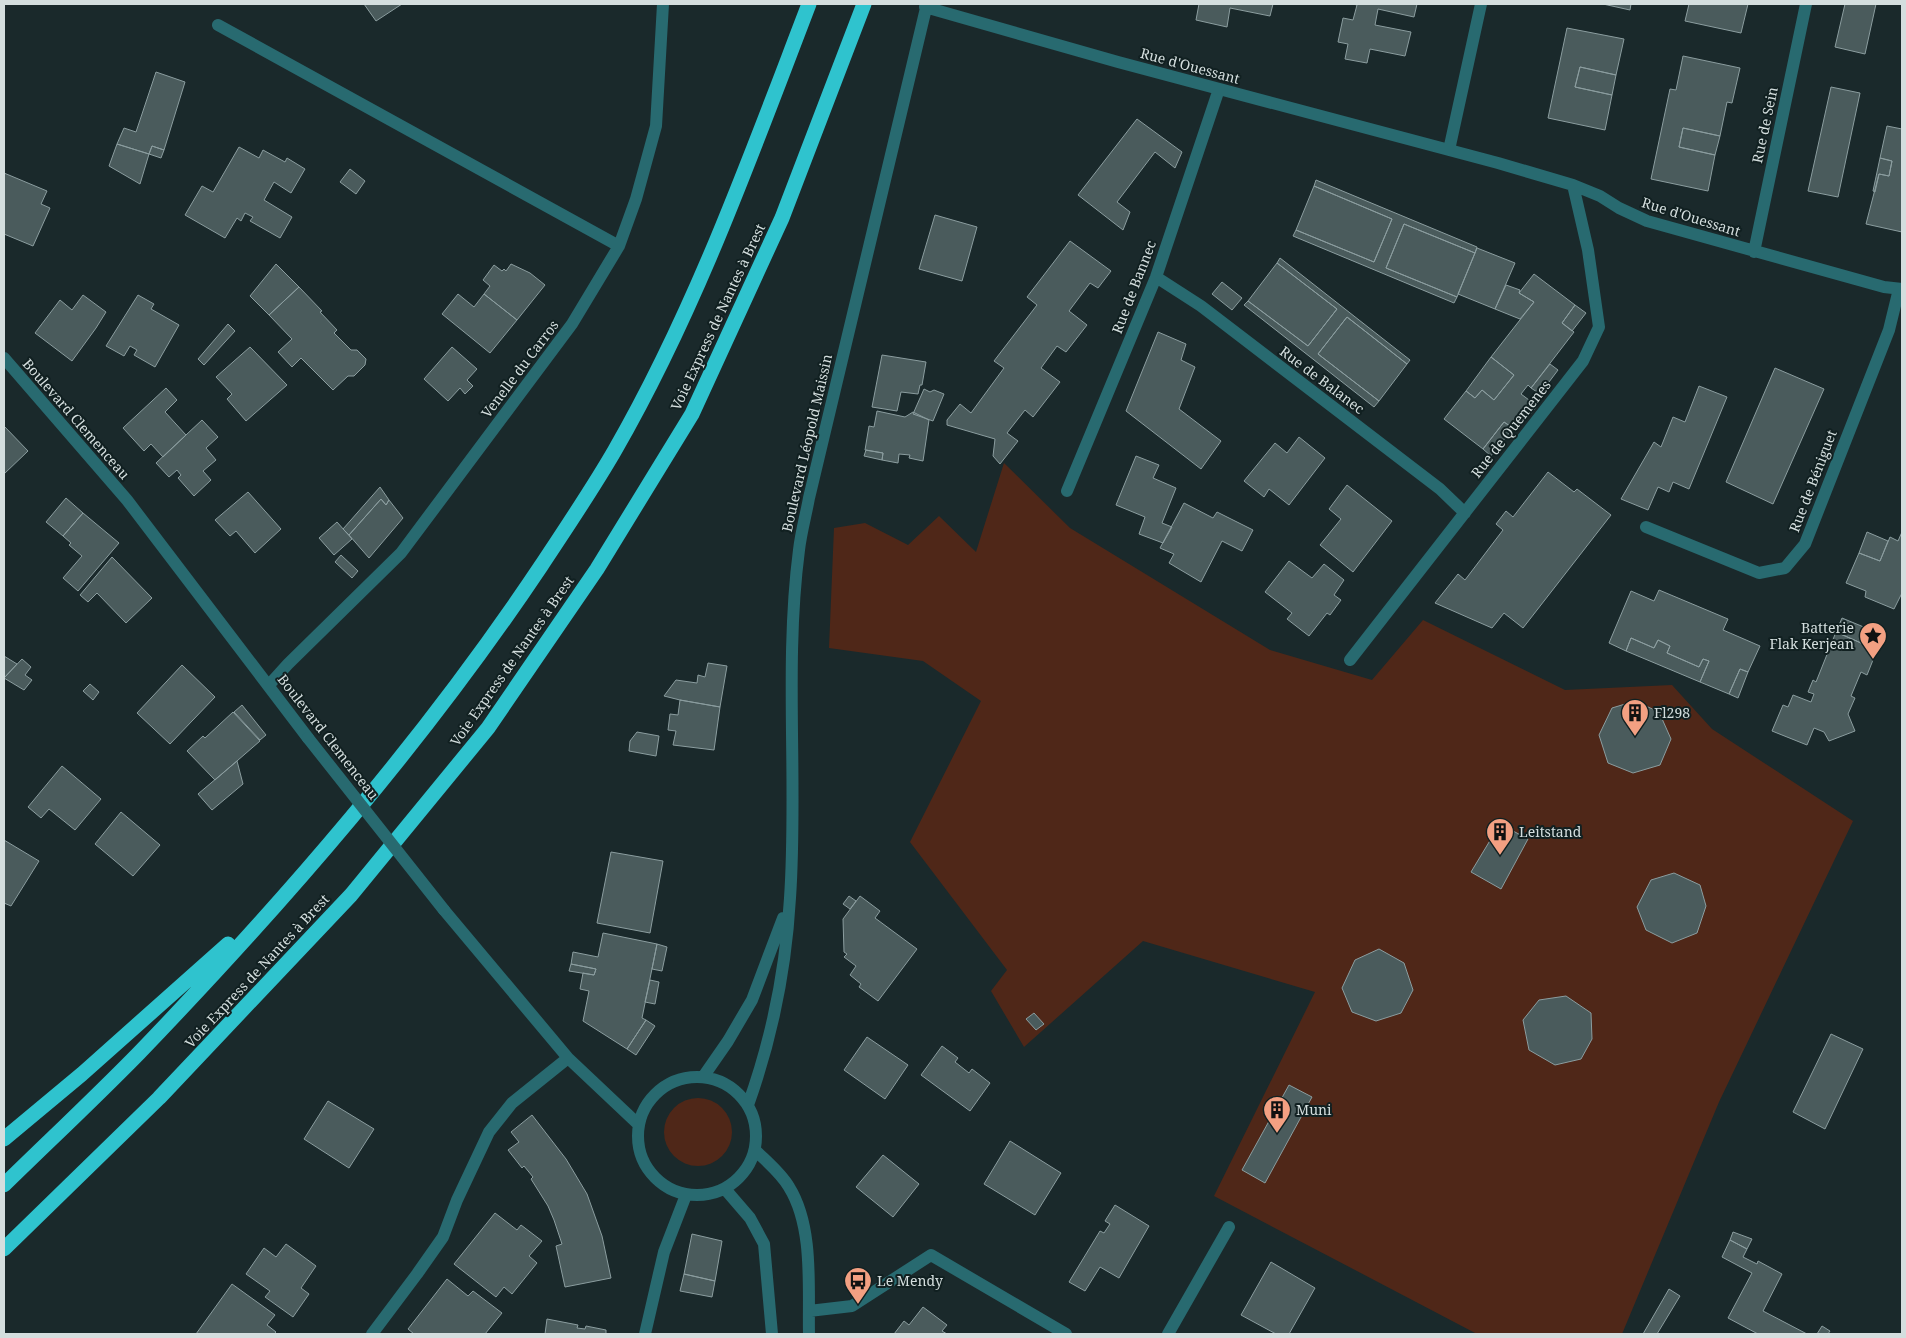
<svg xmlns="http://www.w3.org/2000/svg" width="1906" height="1338" viewBox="0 0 1906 1338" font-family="'Noto Serif',serif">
  <rect width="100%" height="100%" fill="#1a292b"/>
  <path fill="#4f2718" d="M 1004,463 L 1070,528 L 1270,650 L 1372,680 L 1423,620 L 1565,690 L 1672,685 L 1712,729 L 1853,821 L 1719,1102 L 1622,1334 L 1477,1334 L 1214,1196 L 1315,992 L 1143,941 L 1024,1047 L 991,991 L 1007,970 L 910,842 L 981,701 L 923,661 L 829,648 L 834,528 L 865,523 L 908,545 L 939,516 L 976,552 Z
    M664 1132a34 34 0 1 1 68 0a34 34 0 1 1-68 0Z"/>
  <path fill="#4a5b5c" stroke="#8b9d9f" d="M 364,4 L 402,4 L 376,21 Z
    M 1199,4 L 1273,4 L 1270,16 L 1230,8 L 1227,27 L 1196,20 Z
    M 1353,4 L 1417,4 L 1414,17 L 1378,9 L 1375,25 L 1411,32 L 1405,56 L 1370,49 L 1367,63 L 1345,59 L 1348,44 L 1338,42 L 1343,18 L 1353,20 L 1357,5 Z
    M 1603,4 L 1631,4 L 1630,10 Z
    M 1689,4 L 1748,4 L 1741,33 L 1685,21 Z
    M 1845,4 L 1876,4 L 1865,54 L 1835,47 Z
    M 1567,28 L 1624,39 L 1616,75 L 1580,67 L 1575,87 L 1612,95 L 1605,130 L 1548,118 Z
    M 1683,56 L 1740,68 L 1732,103 L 1727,102 L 1720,136 L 1683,128 L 1679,147 L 1715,155 L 1708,191 L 1651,179 L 1670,89 L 1676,90 Z
    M 1580,67 L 1616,75 L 1612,95 L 1575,87 Z
    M 156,72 L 185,82 L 164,150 L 152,146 L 149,154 L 117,144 L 124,128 L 136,132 Z
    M 1831,87 L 1860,93 L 1838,197 L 1808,191 Z
    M 1137,119 L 1182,152 L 1175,168 L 1155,152 L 1117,202 L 1130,212 L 1123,230 L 1078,195 Z
    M 1887,126 L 1902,129 L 1902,232 L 1866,224 L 1879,174 L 1889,176 L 1892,161 L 1880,158 Z
    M 1683,128 L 1720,136 L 1715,155 L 1679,147 Z
    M 117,144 L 149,154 L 140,184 L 109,166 Z
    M 152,146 L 164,150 L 161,158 L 149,154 Z
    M 239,147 L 259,158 L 263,150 L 285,162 L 287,158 L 305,169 L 291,193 L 274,182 L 264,200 L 292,217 L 280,238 L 250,221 L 253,217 L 245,213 L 241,221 L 237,218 L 225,238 L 185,215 L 202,186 L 213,192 Z
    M 1880,158 L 1892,161 L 1889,176 L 1879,174 L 1875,192 L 1873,191 Z
    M 350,169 L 365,181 L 356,194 L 340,182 Z
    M 4,173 L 47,191 L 41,204 L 50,208 L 33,246 L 4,234 Z
    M 1316,180 L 1477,247 L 1475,253 L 1404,224 L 1386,268 L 1457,297 L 1454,303 L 1293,236 L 1296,230 L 1374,262 L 1392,219 L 1314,186 Z
    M 1314,186 L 1392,219 L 1374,262 L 1296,230 Z
    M 935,215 L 977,227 L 962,281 L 919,269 Z
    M 1404,224 L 1475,253 L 1457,297 L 1386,268 Z
    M 1070,241 L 1111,271 L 1098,288 L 1090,283 L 1069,311 L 1087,325 L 1066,352 L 1057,346 L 1041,368 L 1060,382 L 1033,417 L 1025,410 L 1007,433 L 1018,441 L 1000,464 L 993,456 L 995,439 L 947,425 L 947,420 L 960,404 L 971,413 L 1004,368 L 994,361 L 1037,305 L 1027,297 Z
    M 1477,248 L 1515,263 L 1495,309 L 1458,294 Z
    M 1280,258 L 1410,360 L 1407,364 L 1347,317 L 1318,354 L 1379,401 L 1374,407 L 1244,305 L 1248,301 L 1308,346 L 1337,309 L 1277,263 Z
    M 1277,263 L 1337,309 L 1308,346 L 1248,301 Z
    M 276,264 L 299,287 L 269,315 L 250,296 Z
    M 511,264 L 530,273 L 545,285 L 517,320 L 484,294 L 490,286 L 483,280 L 494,265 L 502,271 L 504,269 L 506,271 Z
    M 1534,274 L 1575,305 L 1562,323 L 1574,332 L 1531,388 L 1528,385 L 1521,394 L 1537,406 L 1517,431 L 1504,422 L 1483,449 L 1444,419 L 1466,391 L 1475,398 L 1482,390 L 1494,400 L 1514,375 L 1491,357 L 1534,302 L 1519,293 Z
    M 1222,282 L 1242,298 L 1232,310 L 1212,294 Z
    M 1506,285 L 1520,290 L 1519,293 L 1534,302 L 1520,319 L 1495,309 Z
    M 299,287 L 322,311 L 320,312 L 337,330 L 334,333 L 351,350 L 357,350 L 366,359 L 365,365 L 354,376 L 348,376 L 333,390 L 301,358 L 292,367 L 278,352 L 292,339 L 269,315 Z
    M 458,294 L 474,307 L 484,294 L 517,320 L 490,353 L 442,314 Z
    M 83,295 L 106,312 L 96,328 L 72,361 L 35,333 L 60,300 L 72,310 Z
    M 138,295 L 154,304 L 151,309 L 179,325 L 155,367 L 134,355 L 137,350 L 130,346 L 124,356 L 106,346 Z
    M 1575,305 L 1586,313 L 1572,331 L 1562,323 Z
    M 1347,317 L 1407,364 L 1379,401 L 1318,354 Z
    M 228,324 L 235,331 L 204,365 L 198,359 Z
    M 1158,332 L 1186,344 L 1181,360 L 1195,367 L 1179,409 L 1221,441 L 1201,469 L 1126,411 Z
    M 250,347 L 287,385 L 246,421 L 227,399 L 232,394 L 216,377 Z
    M 452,347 L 477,369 L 467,380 L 473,386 L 465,394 L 460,388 L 448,401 L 424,379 Z
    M 882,355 L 926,362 L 922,385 L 920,385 L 918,394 L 901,392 L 897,411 L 872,407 Z
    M 1491,357 L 1514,375 L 1494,400 L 1482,390 L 1475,398 L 1466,391 Z
    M 1550,364 L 1558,370 L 1540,394 L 1531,388 Z
    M 1775,368 L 1824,389 L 1773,504 L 1726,482 Z
    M 1699,386 L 1727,397 L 1689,489 L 1673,482 L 1669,492 L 1658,487 L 1648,510 L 1621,499 L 1654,442 L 1661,447 L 1673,417 L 1685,422 Z
    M 166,388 L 177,400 L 165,412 L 186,435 L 163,457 L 151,444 L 144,451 L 123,428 Z
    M 924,389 L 930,392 L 934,390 L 944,394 L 933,421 L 913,414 Z
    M 877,411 L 905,417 L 913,412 L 929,420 L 923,461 L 909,458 L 910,455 L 899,454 L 898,463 L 882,460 L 883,453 L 865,450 L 869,426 L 874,427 Z
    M 202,420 L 218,437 L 206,448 L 216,460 L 203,471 L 211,480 L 194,496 L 178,478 L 181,475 L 177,470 L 169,477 L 156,463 Z
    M 1504,422 L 1513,428 L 1491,456 L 1483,449 Z
    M 4,426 L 28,451 L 4,474 Z
    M 1299,437 L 1325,458 L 1289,505 L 1269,489 L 1264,497 L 1244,481 L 1275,443 L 1287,453 Z
    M 866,450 L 883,453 L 882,460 L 864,456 Z
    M 1136,456 L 1159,465 L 1153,478 L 1176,488 L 1162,523 L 1172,527 L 1163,543 L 1139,534 L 1145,517 L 1116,505 Z
    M 1548,472 L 1574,492 L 1577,489 L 1611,515 L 1523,628 L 1504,613 L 1492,628 L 1435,603 L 1458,574 L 1465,580 L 1503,530 L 1496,524 L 1506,511 L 1513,517 Z
    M 1347,485 L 1392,521 L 1353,572 L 1320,545 L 1341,519 L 1329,509 Z
    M 380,487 L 389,500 L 386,505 L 381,499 L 349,535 L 343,529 Z
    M 248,492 L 281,529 L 255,553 L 236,531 L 230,536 L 215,520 Z
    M 66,498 L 83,513 L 63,536 L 46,522 Z
    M 381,499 L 386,505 L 389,500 L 403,518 L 369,558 L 349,535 Z
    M 1184,503 L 1213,518 L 1217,512 L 1253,530 L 1242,551 L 1222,541 L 1201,582 L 1169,563 L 1174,554 L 1160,548 Z
    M 83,513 L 119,543 L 78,591 L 63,578 L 82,556 L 69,545 L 71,543 L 63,536 Z
    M 337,522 L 352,539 L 334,555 L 319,538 Z
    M 1867,532 L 1888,541 L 1880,561 L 1859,553 Z
    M 1902,532 L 1902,593 L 1894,609 L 1865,597 L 1866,591 L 1846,583 L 1859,553 L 1880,561 L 1890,537 L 1898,541 Z
    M 341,555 L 358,571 L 352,578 L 335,562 Z
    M 112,557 L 152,598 L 126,623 L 97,593 L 88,602 L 80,595 Z
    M 1289,561 L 1312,578 L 1324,564 L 1344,580 L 1334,595 L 1341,600 L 1330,615 L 1327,613 L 1309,636 L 1287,619 L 1292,613 L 1265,592 Z
    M 1659,590 L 1728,619 L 1723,630 L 1760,646 L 1748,672 L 1740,669 L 1729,694 L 1700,682 L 1709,661 L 1703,659 L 1699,667 L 1667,653 L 1670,646 L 1658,640 L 1654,648 L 1631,638 L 1626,651 L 1609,643 L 1631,591 L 1654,601 Z
    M 1842,618 L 1883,635 L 1877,650 L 1836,632 Z
    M 1836,632 L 1877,650 L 1867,675 L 1861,672 L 1851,696 L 1855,698 L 1848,714 L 1855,731 L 1829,741 L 1824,732 L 1814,728 L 1807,745 L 1772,731 L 1783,705 L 1788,707 L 1793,695 L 1811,702 L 1814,694 L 1808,692 L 1813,680 L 1816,682 Z
    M 1631,638 L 1654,648 L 1658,640 L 1670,646 L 1667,653 L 1699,667 L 1703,659 L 1709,661 L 1700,682 L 1626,651 Z
    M 4,656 L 17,664 L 4,678 Z
    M 22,659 L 31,667 L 25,675 L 32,680 L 24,690 L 4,678 Z
    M 708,663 L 727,666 L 720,707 L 680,700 L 664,696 L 676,680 L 697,683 L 698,675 L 705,677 Z
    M 182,665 L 215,697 L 170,744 L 137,713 Z
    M 1740,669 L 1748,672 L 1738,698 L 1729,694 Z
    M 90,684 L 99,692 L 93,700 L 83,691 Z
    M 680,700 L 720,707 L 714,750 L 673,745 L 676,731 L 668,730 L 670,714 L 678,715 Z
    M 1635,701 L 1659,712 L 1671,739 L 1660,765 L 1633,773 L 1608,763 L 1599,735 L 1612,708 Z
    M 242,705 L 266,735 L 260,740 L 234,712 Z
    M 233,712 L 260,741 L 215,780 L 187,751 L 203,736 L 205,738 Z
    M 637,732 L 659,736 L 656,756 L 629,751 L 630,741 Z
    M 237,761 L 243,784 L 212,810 L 198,794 Z
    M 62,766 L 101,799 L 75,830 L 49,809 L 41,818 L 28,807 Z
    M 121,812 L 160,845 L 133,876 L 95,844 Z
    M 1500,824 L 1528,839 L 1501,889 L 1471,872 Z
    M 4,840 L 39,861 L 11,906 L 4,903 Z
    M 611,852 L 663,861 L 650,933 L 597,923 Z
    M 1674,873 L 1700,885 L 1706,906 L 1697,933 L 1672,943 L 1646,930 L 1637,907 L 1651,880 Z
    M 849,896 L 856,901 L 850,909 L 843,904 Z
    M 860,896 L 880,911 L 875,918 L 917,949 L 878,1001 L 859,987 L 861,984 L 850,975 L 856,966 L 844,957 L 847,954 L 844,952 L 843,919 Z
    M 603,933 L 657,944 L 642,1018 L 646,1020 L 627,1049 L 583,1021 L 589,991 L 580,989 L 583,973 L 594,975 L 596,969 L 571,964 L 573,952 L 598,957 Z
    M 657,944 L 667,947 L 662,971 L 652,969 Z
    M 1379,949 L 1404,963 L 1413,990 L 1401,1013 L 1376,1021 L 1352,1012 L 1342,988 L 1355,960 Z
    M 571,964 L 596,969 L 594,975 L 569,971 Z
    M 650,980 L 659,982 L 655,1004 L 645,1002 Z
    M 1566,996 L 1591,1013 L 1592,1039 L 1581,1059 L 1555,1065 L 1529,1050 L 1523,1020 L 1539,1000 Z
    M 1034,1013 L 1044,1024 L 1036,1030 L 1026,1019 Z
    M 646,1020 L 655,1026 L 636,1055 L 627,1049 Z
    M 1831,1034 L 1863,1049 L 1825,1129 L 1793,1112 Z
    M 867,1037 L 908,1065 L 885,1099 L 844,1070 Z
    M 942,1046 L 958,1058 L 955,1062 L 969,1073 L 972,1069 L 990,1083 L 970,1111 L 921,1075 Z
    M 1289,1085 L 1312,1097 L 1265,1183 L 1242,1170 Z
    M 328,1101 L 374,1129 L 349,1168 L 304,1139 Z
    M 532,1115 L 566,1159 L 587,1194 L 602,1236 L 611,1278 L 565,1287 L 556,1246 L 562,1244 L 554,1220 L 548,1206 L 531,1179 L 533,1177 L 524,1166 L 522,1168 L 508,1150 L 519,1142 L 511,1132 Z
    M 1010,1141 L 1061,1173 L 1035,1215 L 984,1184 Z
    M 883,1155 L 919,1184 L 893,1217 L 856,1187 Z
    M 1115,1205 L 1149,1226 L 1119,1278 L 1100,1267 L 1085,1291 L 1069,1282 L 1100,1231 L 1104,1233 L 1110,1224 L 1105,1221 Z
    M 495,1213 L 517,1230 L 521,1225 L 542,1241 L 529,1256 L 537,1263 L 512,1294 L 504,1287 L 496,1297 L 454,1264 Z
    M 1733,1232 L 1752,1239 L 1747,1249 L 1730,1240 Z
    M 692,1234 L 722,1241 L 715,1281 L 684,1274 Z
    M 1730,1240 L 1747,1249 L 1743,1257 L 1757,1264 L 1758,1261 L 1782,1274 L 1763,1311 L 1807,1334 L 1758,1334 L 1728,1318 L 1752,1273 L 1722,1257 Z
    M 286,1244 L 316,1266 L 301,1288 L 309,1294 L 293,1317 L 265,1297 L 270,1291 L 246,1274 L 264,1248 L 276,1257 Z
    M 1271,1262 L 1315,1288 L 1289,1334 L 1276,1334 L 1241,1315 Z
    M 684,1274 L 715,1281 L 712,1297 L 680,1291 Z
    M 447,1279 L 468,1296 L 473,1291 L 502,1313 L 485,1334 L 414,1334 L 408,1329 Z
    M 232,1284 L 275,1315 L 267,1325 L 276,1332 L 274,1334 L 196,1334 Z
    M 1669,1289 L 1680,1296 L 1657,1334 L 1643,1334 Z
    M 923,1307 L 947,1325 L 942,1331 L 947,1334 L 894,1334 L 904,1321 L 909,1325 Z
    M 547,1319 L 578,1325 L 577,1328 L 585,1329 L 586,1326 L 606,1330 L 606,1334 L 545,1334 Z
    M 1822,1326 L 1830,1331 L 1828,1334 L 1817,1334 Z"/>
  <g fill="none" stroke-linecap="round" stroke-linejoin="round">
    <path stroke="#286a70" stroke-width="12" d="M 925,7 L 1118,62 L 1498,163 L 1573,185 L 1600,196 L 1619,208 L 1647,221 L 1884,287 L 1902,289
      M 218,25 L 619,246
      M 1449,150 L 1481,4
      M 1754,252 L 1806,4
      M 1156,277 L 1201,306 L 1440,489 L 1465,513
      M 4,358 L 127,500 L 308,738
      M 1067,491 L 1156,277 L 1219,89
      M 1646,527 L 1759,573 L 1785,568 L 1805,544 L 1889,330 L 1899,289
      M 1350,660 L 1583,361 L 1599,327 L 1588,250 L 1573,185
      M 269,685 L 288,664 L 401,553 L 572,324 L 619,246 L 636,199 L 656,126 L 663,4
      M 444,910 L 568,1058 L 639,1125
      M638 1136a59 59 0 1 1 118 0a59 59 0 1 1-118 0Z
      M 703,1077 L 728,1041 L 752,1000 L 783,918
      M 748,1105 C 772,1038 786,969 790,898 C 798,782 784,665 799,550 C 801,532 806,515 809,498 L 927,4
      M 755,1150 C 766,1161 781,1173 789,1187 C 814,1227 808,1288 809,1334
      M 725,1189 L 750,1218 L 764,1244 L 772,1334
      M 809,1311 L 852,1306 L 931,1255 L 1066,1334
      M 372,1334 L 417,1274 L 443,1237 L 457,1200 L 489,1132 L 512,1103 L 568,1058
      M 645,1334 L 664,1252 L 686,1195
      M 1168,1334 L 1229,1227"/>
    <path stroke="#2fc3ce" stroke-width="15" d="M 4,1139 L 82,1074 L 228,944
      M 4,1185 C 49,1141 95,1098 139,1053 C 285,901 424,741 541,566 C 566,528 592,490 615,450 C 696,309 751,155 809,4
      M 4,1249 L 159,1098 L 351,895 L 488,728 L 597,569 L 692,414 L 782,218 L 864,4"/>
    <path stroke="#286a70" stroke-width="12" d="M 308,738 L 444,910"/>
  </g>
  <defs>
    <symbol id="sight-pin" viewBox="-11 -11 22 30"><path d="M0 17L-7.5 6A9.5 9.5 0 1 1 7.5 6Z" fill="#f3a082" stroke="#112021"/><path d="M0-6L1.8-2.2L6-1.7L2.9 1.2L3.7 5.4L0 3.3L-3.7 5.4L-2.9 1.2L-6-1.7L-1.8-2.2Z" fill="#111"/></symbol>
    <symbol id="building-pin" viewBox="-11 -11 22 30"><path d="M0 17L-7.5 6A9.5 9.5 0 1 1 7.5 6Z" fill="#f3a082" stroke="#112021"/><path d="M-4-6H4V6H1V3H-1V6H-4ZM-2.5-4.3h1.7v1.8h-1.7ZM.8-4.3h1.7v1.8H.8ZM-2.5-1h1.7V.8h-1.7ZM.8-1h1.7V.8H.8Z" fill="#111"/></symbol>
    <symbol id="bus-pin" viewBox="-11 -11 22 30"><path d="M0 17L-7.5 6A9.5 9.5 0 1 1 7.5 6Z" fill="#f3a082" stroke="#112021"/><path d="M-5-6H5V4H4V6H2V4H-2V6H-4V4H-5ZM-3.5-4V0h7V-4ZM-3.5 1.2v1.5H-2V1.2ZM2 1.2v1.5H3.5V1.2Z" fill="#111"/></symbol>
  </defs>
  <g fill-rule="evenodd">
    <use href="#sight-pin" x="1857" y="620" width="32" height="43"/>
    <use href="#building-pin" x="1619" y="697" width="32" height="43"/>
    <use href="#building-pin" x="1484" y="816" width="32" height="43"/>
    <use href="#building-pin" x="1261" y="1094" width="32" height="43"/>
    <use href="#bus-pin" x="842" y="1265" width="32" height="43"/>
  </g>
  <g text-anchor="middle" stroke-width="4" stroke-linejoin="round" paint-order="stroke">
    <g font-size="14" fill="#d4dede" stroke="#112021">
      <text transform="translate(1190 66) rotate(15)" y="5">Rue d'Ouessant</text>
      <text transform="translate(1765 125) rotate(-78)" y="5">Rue de Sein</text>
      <text transform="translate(1691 217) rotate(17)" y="5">Rue d'Ouessant</text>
      <text transform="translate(1134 287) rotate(-69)" y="5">Rue de Bannec</text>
      <text transform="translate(718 317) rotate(-65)" y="5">Voie Express de Nantes à Brest</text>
      <text transform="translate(520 369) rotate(-53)" y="5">Venelle du Carros</text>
      <text transform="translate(1322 380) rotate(37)" y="5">Rue de Balanec</text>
      <text transform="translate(76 419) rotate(49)" y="5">Boulevard Clemenceau</text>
      <text transform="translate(1511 429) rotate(-52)" y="5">Rue de Quemenes</text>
      <text transform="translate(807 443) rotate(-77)" y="5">Boulevard Léopold Maissin</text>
      <text transform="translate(1813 481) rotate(-69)" y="5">Rue de Béniguet</text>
      <text transform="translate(512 661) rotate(-55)" y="5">Voie Express de Nantes à Brest</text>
      <text transform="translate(328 737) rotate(52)" y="5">Boulevard Clemenceau</text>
      <text transform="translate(257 971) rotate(-47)" y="5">Voie Express de Nantes à Brest</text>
    </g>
    <g font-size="14" fill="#d4dede" stroke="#112021" text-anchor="start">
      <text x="1854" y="633" text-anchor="end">Batterie<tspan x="1854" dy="16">Flak Kerjean</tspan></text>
      <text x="1654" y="718">Fl298</text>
      <text x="1519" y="837">Leitstand</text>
      <text x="1296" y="1115">Muni</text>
      <text x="877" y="1286">Le Mendy</text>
    </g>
  </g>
  <rect width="1906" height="1338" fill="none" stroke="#d4dede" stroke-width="10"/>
</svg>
